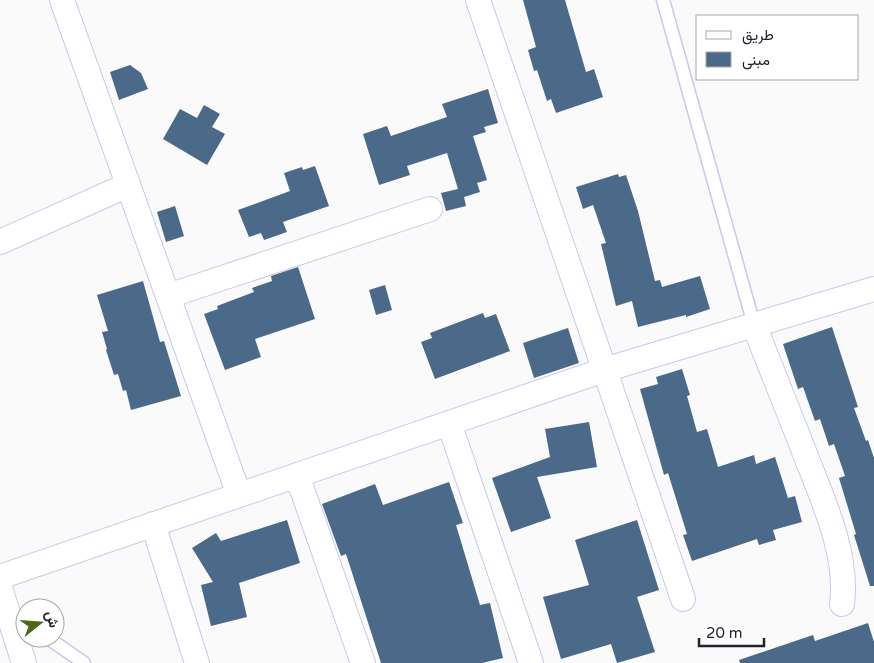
<svg xmlns="http://www.w3.org/2000/svg" width="874" height="663" viewBox="0 0 874 663" font-family="'Varela Round',Vazirmatn,sans-serif">
  <rect width="100%" height="100%" fill="#fafafa"/>
  <path fill="#4b6989" d="M 523,0 L 565,0 L 586,72 L 594,69 L 603,97 L 556,113 L 551,99 L 547,101 L 537,70 L 534,71 L 528,50 L 536,47 Z
    M 130,65 L 141,73 L 148,89 L 119,100 L 110,72 Z
    M 488,89 L 498,123 L 484,127 L 486,132 L 473,136 L 487,180 L 477,183 L 480,192 L 464,197 L 466,206 L 446,211 L 441,193 L 458,189 L 447,153 L 407,166 L 410,175 L 379,185 L 363,134 L 387,126 L 391,136 L 447,117 L 442,104 Z
    M 204,105 L 220,114 L 212,127 L 225,134 L 207,165 L 163,139 L 180,109 L 197,118 Z
    M 315,166 L 329,206 L 283,222 L 287,232 L 264,240 L 261,233 L 249,237 L 238,210 L 290,191 L 284,173 L 302,167 L 303,170 Z
    M 618,174 L 619,177 L 626,175 L 638,211 L 655,281 L 660,280 L 662,287 L 700,276 L 710,309 L 686,317 L 686,315 L 638,327 L 632,301 L 616,306 L 601,244 L 606,243 L 593,205 L 583,209 L 576,187 Z
    M 175,206 L 184,236 L 166,242 L 157,212 Z
    M 298,267 L 315,319 L 255,339 L 261,357 L 225,370 L 204,314 L 218,309 L 217,306 L 254,292 L 252,288 L 272,281 L 271,276 Z
    M 143,281 L 160,342 L 164,341 L 181,396 L 131,410 L 126,390 L 123,391 L 118,374 L 114,375 L 106,350 L 107,349 L 102,332 L 108,331 L 97,295 Z
    M 385,285 L 392,310 L 376,315 L 369,290 Z
    M 483,313 L 485,318 L 496,314 L 510,351 L 435,379 L 421,342 L 432,338 L 430,333 Z
    M 832,327 L 858,407 L 854,408 L 866,441 L 868,440 L 874,458 L 874,586 L 870,586 L 854,535 L 856,534 L 839,478 L 845,476 L 834,444 L 829,446 L 820,419 L 815,421 L 803,387 L 798,389 L 783,344 Z
    M 568,328 L 579,363 L 534,378 L 523,343 Z
    M 682,369 L 690,395 L 687,396 L 697,432 L 707,429 L 718,467 L 754,455 L 756,464 L 775,457 L 788,498 L 795,496 L 802,522 L 773,530 L 776,540 L 759,545 L 757,539 L 692,561 L 683,535 L 687,534 L 668,473 L 664,475 L 640,389 L 658,384 L 656,377 Z
    M 589,422 L 597,467 L 537,477 L 551,518 L 511,532 L 492,478 L 550,457 L 545,429 Z
    M 449,482 L 463,523 L 456,525 L 480,605 L 490,603 L 503,658 L 482,663 L 381,663 L 346,554 L 341,556 L 322,504 L 375,484 L 383,505 Z
    M 287,520 L 300,563 L 239,583 L 247,617 L 211,626 L 201,585 L 213,582 L 192,548 L 216,533 L 221,541 Z
    M 637,520 L 659,590 L 637,597 L 655,652 L 617,663 L 611,644 L 561,659 L 543,597 L 589,585 L 575,540 Z
    M 868,623 L 874,642 L 874,663 L 740,663 L 739,660 L 813,635 L 815,641 Z"/>
  <g fill="none" stroke-linecap="round" stroke-linejoin="round">
    <defs>
      <path id="lane" d="M 663,0 L 754,325
        M 48,638 L 84,663"/>
      <path id="street" d="M 62,0 L 239,495
        M 478,0 L 683,599
        M 0,242 L 128,185
        M 168,296 L 430,209
        M 754,325 C 770,365 786,406 802,446 C 820,494 849,552 842,604
        M 449,423 L 531,663
        M 297,475 L 363,663
        M 153,524 L 197,663
        M 0,577 L 604,370 L 874,289
        M 0,588 L 24,663"/>
    </defs>
    <use href="#lane" stroke="#c7caea" stroke-width="15"/>
    <use href="#street" stroke="#c7caea" stroke-width="26"/>
    <use href="#lane" stroke="#fff" stroke-width="12"/>
    <use href="#street" stroke="#fff" stroke-width="24"/>
  </g>
  <rect x="696" y="15" width="162" height="65" fill="#ffffff" stroke="#a6a7ab"/>
  <rect x="706" y="31" width="25" height="8" fill="#ffffff" stroke="#a6a7ab"/>
  <text x="742" y="40" font-size="15" fill="#21222e">طريق</text>
  <rect x="706" y="52" width="25" height="15" fill="#4b6989" stroke="#a6a7ab"/>
  <text x="742" y="65" font-size="15" fill="#21222e">مبنى</text>
  <g transform="translate(40 623) rotate(73)"><circle r="24" fill="#ffffff" stroke="#a6a7ab"/>
  <path d="M0-4L9 19L0 12L-9 19Z" fill="#4e681a"/>
  <text y="-8" font-size="14" font-weight="bold" text-anchor="middle" fill="#21222e">ش</text>
  </g>
  <path d="M699 638v8h65v-8" fill="none" stroke="#21222e" stroke-width="2.5"/>
  <text x="706" y="638" font-size="15" fill="#21222e" stroke="#ffffff" stroke-width="4" paint-order="stroke">20 m</text>
</svg>
